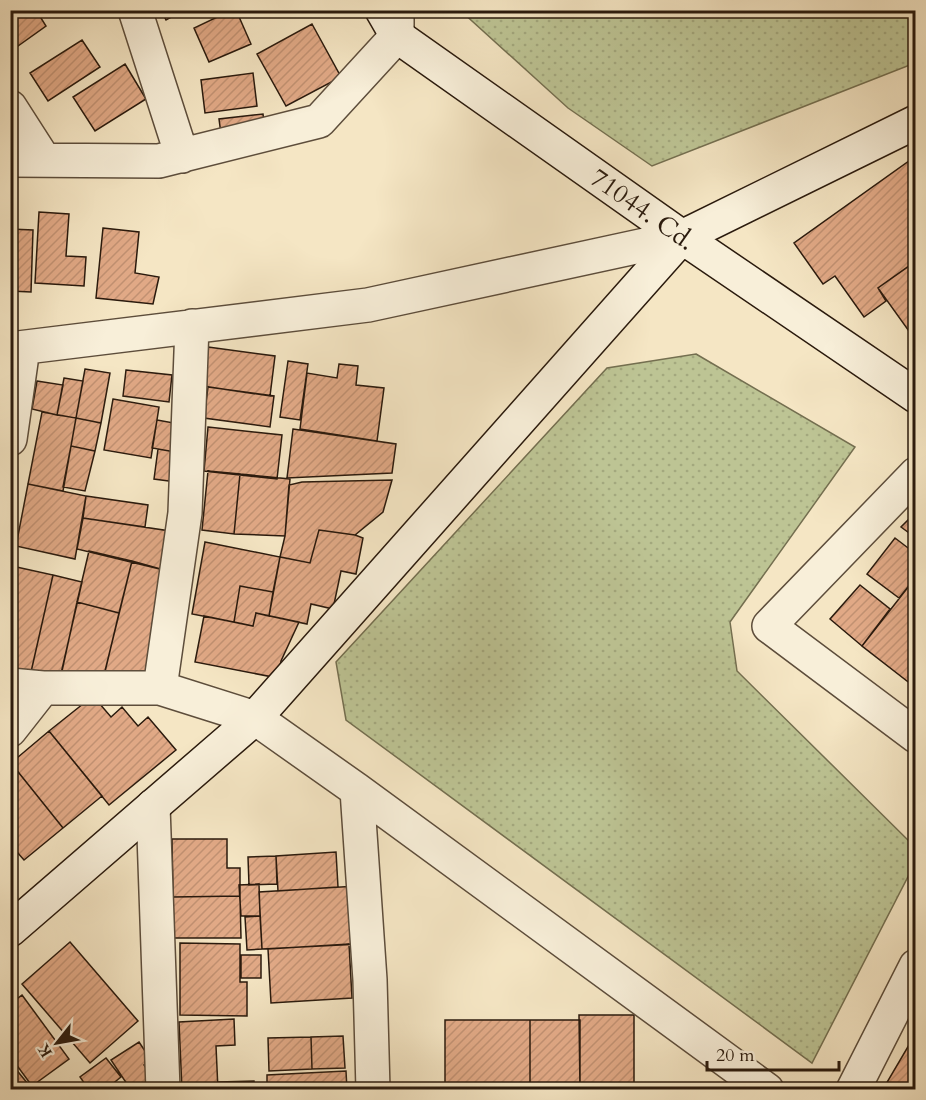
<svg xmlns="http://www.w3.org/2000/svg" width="926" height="1100" viewBox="0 0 926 1100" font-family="Cardo,serif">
  <defs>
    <pattern id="park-dots" width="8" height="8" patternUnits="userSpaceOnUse" patternTransform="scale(1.5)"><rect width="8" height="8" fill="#bdc494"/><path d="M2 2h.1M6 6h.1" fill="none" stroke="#a3a87e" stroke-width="1.8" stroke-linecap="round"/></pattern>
    <pattern id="building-hatch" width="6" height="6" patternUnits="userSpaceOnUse" patternTransform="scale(1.5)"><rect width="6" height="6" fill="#e1a986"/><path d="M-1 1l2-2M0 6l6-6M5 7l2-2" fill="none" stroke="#c19172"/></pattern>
  </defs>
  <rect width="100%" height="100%" fill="#f5e6c4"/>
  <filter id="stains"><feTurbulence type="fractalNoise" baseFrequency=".00333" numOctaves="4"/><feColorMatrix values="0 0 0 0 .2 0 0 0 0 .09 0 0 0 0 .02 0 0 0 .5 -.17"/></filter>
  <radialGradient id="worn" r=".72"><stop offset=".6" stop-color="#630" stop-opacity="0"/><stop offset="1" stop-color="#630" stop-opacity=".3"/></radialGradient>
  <path fill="url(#park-dots)" stroke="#746f50" stroke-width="1.5" d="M 461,11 L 915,11 L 915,63 L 652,166 L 568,108 Z
    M 696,354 L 855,447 L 730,622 L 737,671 L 915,847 L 915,863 L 812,1063 L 346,720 L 336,662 L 607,368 Z"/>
  <path fill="url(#building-hatch)" stroke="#2a1a0d" stroke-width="1.5" d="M 10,10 L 36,10 L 46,26 L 18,46 L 10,35 Z
    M 161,10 L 184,10 L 166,20 Z
    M 232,10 L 236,10 L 251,44 L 209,62 L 194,28 Z
    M 312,24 L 341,77 L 286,106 L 257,54 Z
    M 82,40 L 100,67 L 48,101 L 30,73 Z
    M 125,64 L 146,99 L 95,131 L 73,97 Z
    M 253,73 L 257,106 L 205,113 L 201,80 Z
    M 263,114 L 265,129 L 221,134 L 219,119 Z
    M 916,156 L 916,261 L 878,288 L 886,301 L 864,317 L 835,276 L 823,284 L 794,243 Z
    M 39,212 L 69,214 L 66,256 L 86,257 L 84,286 L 35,283 Z
    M 103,228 L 139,232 L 135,273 L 159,277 L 153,304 L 96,298 Z
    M 10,229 L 33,230 L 31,292 L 10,291 Z
    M 916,261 L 916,341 L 878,288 Z
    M 208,347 L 275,356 L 270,396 L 203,386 Z
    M 288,361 L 308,364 L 300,420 L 280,417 Z
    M 339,364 L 358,366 L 356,385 L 384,388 L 377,441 L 300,429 L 307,373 L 337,378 Z
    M 85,369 L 110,373 L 101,423 L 76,418 Z
    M 126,370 L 172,375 L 169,402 L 123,396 Z
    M 64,378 L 83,381 L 76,418 L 57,415 Z
    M 37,381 L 63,385 L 57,415 L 32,409 Z
    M 208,387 L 274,396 L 270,427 L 204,418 Z
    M 113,399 L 159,407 L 151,458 L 104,450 Z
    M 42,412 L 76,418 L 63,491 L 28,484 Z
    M 76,418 L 101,423 L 95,451 L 71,446 Z
    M 157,420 L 185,425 L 181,453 L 152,448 Z
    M 208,427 L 282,435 L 277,479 L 204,471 Z
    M 293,429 L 396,444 L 392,473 L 287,478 Z
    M 71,446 L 95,451 L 85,491 L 63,487 Z
    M 158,449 L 181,453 L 176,482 L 154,479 Z
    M 208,471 L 240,474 L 234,534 L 202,530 Z
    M 240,474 L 290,479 L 285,536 L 234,534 Z
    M 392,480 L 383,512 L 355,535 L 319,530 L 310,563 L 280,557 L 285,536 L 289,485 L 302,482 Z
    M 28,484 L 86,496 L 75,559 L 16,546 Z
    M 86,496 L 148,505 L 145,527 L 83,518 Z
    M 916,512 L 916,538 L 901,527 Z
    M 83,518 L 170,531 L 168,571 L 77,549 Z
    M 319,530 L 355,535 L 363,538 L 356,574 L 341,571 L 333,609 L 311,604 L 307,624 L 269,616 L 280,557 L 310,563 Z
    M 895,538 L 916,554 L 916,577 L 899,598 L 867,574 Z
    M 205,542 L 280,557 L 273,592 L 240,586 L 234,622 L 192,614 Z
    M 89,551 L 132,561 L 119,613 L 77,602 Z
    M 132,561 L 168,571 L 145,679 L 105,671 Z
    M 12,566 L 53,575 L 31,672 L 10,667 L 10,575 Z
    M 53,575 L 82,582 L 60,678 L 31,672 Z
    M 916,577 L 916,688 L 862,646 Z
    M 860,585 L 890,609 L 862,646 L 830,619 Z
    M 240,586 L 273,592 L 269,616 L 256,613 L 253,626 L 234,622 Z
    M 77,602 L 119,613 L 103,680 L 62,671 Z
    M 256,613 L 299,622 L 281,661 L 278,678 L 195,662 L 204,616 L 253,626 Z
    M 93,696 L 111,717 L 122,707 L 138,726 L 148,717 L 176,750 L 109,805 L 49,731 Z
    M 49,731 L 102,796 L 63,828 L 11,763 Z
    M 11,763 L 63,828 L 24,860 L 10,844 Z
    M 172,839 L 227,839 L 227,868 L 240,868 L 240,896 L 173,897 Z
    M 336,852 L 338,887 L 278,891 L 276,856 Z
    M 276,856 L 277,884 L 249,885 L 248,857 Z
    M 259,884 L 260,916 L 241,916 L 239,885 Z
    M 357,886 L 360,944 L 262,949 L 259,892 Z
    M 240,896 L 241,938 L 174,938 L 173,897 Z
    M 260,916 L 262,949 L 247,950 L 245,917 Z
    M 70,942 L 138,1021 L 90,1063 L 22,984 Z
    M 180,943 L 240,944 L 240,982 L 247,982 L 247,1016 L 180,1015 Z
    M 349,944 L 352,998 L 271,1003 L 268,949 Z
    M 241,955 L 261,955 L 261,978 L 241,978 Z
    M 22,995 L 69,1059 L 32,1086 L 10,1056 L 10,1004 Z
    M 579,1015 L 634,1015 L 634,1090 L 580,1090 Z
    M 234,1019 L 235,1045 L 216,1046 L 218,1090 L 182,1090 L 179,1022 Z
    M 445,1020 L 530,1020 L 530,1084 L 445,1084 Z
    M 530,1020 L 580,1020 L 580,1090 L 530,1090 Z
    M 916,1033 L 916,1090 L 895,1090 L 886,1084 Z
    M 343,1036 L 345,1068 L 312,1069 L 311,1037 Z
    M 311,1037 L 312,1069 L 269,1071 L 268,1038 Z
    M 139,1042 L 151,1060 L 144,1065 L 158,1086 L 151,1090 L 131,1090 L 111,1060 Z
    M 106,1058 L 121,1077 L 105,1090 L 89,1090 L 80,1077 Z
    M 10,1062 L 33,1090 L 10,1090 Z
    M 346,1071 L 347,1090 L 267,1090 L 267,1075 Z
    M 254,1081 L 255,1090 L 219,1090 L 219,1082 Z"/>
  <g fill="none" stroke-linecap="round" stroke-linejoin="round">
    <defs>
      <path id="street" d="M 135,10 L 182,156
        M 10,107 L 44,160
        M 10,160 L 159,161 L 319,121 L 397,36 L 397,10
        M 10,349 L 368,305 L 682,237
        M 10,439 L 23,348
        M 916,474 L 769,626 L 916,736
        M 10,685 L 43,688 L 160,688 L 255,718 L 357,790 L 767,1090
        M 160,688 L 185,513 L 192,326
        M 10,730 L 43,688
        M 357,790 L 370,980 L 373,1090
        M 153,806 L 163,1090
        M 853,1090 L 916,966"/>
      <path id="secondary" d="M 382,10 L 397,36 L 682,237 L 916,396
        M 10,930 L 255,718 L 682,237 L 916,122"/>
    </defs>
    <use href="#street" stroke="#5d4d3b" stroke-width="36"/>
    <use href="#secondary" stroke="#2a1a0d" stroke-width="36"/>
    <use href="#street" stroke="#f8efd9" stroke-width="33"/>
    <use href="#secondary" stroke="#f8efd9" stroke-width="33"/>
  </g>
  <g text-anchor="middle" stroke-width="4.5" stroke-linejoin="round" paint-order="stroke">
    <g font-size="26" fill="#2a1a0d" stroke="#f8efd9">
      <text transform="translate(643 209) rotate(35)" y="9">71044. Cd.</text>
    </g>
  </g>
  <rect width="926" height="1100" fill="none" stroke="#f5e6c4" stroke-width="36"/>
  <rect x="12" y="12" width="902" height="1076" fill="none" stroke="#2a1a0d" stroke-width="3"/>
  <rect x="18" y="18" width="890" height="1064" fill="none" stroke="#2a1a0d" stroke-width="1.5"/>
  <g transform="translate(57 1043) rotate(239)" stroke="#f8efd9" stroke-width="4.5" paint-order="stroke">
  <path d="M0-4.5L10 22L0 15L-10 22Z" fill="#2a1a0d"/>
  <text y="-9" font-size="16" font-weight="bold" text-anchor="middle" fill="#2a1a0d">K</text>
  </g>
  <path d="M707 1061v9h132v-9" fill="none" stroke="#2a1a0d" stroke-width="3"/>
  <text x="716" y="1061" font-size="18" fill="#2a1a0d" stroke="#f8efd9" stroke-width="4.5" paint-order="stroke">20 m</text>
  <rect width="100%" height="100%" filter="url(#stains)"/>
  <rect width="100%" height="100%" fill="url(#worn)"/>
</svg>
